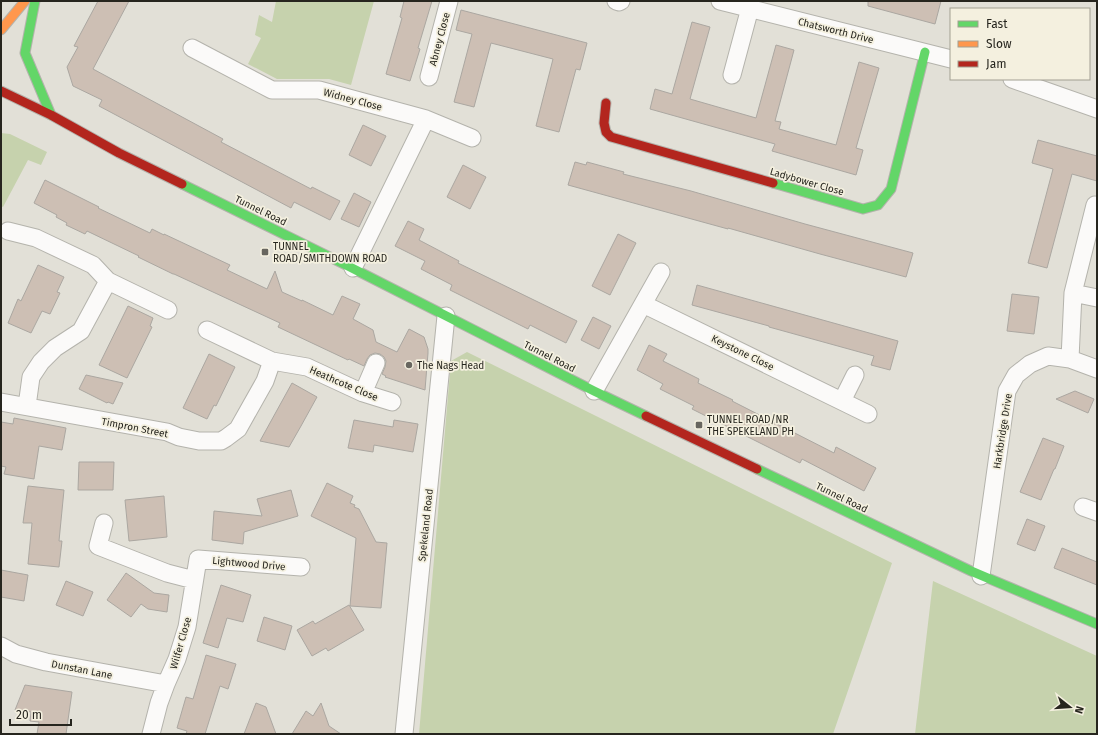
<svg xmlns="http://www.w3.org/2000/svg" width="1098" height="735" viewBox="0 0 1098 735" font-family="'Fira Sans',sans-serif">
  <rect width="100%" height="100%" fill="#e2e0d7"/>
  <path fill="#c6d2ad" d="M 276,1 L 374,1 L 351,85 L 329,79 L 277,79 L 248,64 L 261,38 L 255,35 L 259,15 L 272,22 Z
    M 1,133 L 10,134 L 47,152 L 41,165 L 28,160 L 3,207 L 1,206 Z
    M 467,352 L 892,563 L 833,734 L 419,734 L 451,361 Z
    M 933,581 L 1097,656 L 1097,734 L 915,734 Z"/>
  <path fill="#cdbfb4" stroke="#aba7a1" d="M 98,1 L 129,1 L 93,69 L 223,139 L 221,142 L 311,189 L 312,187 L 340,201 L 330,220 L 294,202 L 291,208 L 99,106 L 102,100 L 73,86 L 67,67 L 78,47 L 74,46 Z
    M 404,1 L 432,1 L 418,48 L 420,49 L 410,81 L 386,74 L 402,18 L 400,17 Z
    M 868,1 L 941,1 L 935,24 L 868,6 Z
    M 461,10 L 587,43 L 580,70 L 576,69 L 559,132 L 536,126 L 553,59 L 491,43 L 474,107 L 454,102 L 472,34 L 456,30 Z
    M 692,22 L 710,27 L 690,99 L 756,118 L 776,45 L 794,50 L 775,121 L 781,122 L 779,129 L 836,145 L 859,62 L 879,68 L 856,148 L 863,150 L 856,175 L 772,151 L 775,144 L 650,109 L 655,89 L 672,94 Z
    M 363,125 L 386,136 L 371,166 L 349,155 Z
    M 1038,140 L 1097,156 L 1097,181 L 1072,174 L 1047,268 L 1028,263 L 1053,169 L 1032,163 Z
    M 575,162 L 586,165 L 587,162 L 624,172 L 623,174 L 691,191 L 805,224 L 913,253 L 906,277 L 820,254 L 728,228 L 728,229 L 568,185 Z
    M 463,165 L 486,177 L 470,209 L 447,197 Z
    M 45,180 L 99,207 L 98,208 L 150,233 L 152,229 L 164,235 L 164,234 L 230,265 L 227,270 L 267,289 L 275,271 L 282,292 L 302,301 L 302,300 L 333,315 L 342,296 L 360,304 L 353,319 L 373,330 L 376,342 L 397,352 L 409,329 L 424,337 L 428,349 L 428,353 L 425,390 L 385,377 L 386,376 L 382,374 L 385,367 L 386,361 L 384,357 L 380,354 L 375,353 L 370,355 L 367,359 L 364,366 L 349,359 L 348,360 L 278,327 L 280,323 L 174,274 L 173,274 L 138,257 L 139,256 L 87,231 L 85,234 L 66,225 L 67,223 L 56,217 L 57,215 L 34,203 Z
    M 354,193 L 371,202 L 359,227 L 341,219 Z
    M 408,221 L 424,229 L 419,240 L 459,261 L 458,263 L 577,321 L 566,343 L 530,325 L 528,329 L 450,290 L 452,285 L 421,269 L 425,261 L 395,246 Z
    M 618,234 L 636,243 L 610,295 L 592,286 Z
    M 38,265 L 64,277 L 57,292 L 60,293 L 50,314 L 42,311 L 31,333 L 8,323 L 18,299 L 21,301 Z
    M 697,285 L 898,341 L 890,370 L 871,365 L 874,356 L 769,327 L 769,326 L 692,305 Z
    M 1012,294 L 1039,297 L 1034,334 L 1007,331 Z
    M 128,306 L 153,318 L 150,326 L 152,327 L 127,378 L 99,365 Z
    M 593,317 L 611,326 L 599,349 L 581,340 Z
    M 649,345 L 667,354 L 663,361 L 699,379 L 698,383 L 733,400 L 732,401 L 834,453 L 836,447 L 876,468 L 864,491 L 802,459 L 800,463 L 692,409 L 694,406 L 660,389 L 663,384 L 637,370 Z
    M 209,354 L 235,367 L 216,406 L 214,405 L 207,419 L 183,408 Z
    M 86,375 L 123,383 L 113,404 L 108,402 L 107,403 L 79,389 Z
    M 292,383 L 317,397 L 301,426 L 289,447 L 260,441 Z
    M 1075,391 L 1094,399 L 1088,413 L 1056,399 Z
    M 14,418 L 66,428 L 62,450 L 39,446 L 34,479 L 4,474 L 6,467 L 1,466 L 1,422 L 13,424 Z
    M 354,420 L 393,427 L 394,420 L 418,424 L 413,452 L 374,445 L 373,452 L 348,448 Z
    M 1043,438 L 1064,446 L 1055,469 L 1054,469 L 1041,500 L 1020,492 Z
    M 79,462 L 114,462 L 113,490 L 78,490 Z
    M 327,483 L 353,496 L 350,503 L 355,505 L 354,507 L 359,509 L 376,542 L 387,543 L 381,608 L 350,606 L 356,538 L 311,516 Z
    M 28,486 L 64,490 L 59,541 L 62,541 L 59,567 L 28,564 L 32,523 L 23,523 Z
    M 291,490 L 298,516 L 244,532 L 243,544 L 212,540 L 214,511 L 262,516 L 257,499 Z
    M 164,496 L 167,537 L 129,541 L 125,500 Z
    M 1027,519 L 1045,526 L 1035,551 L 1017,544 Z
    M 1062,548 L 1097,562 L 1097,585 L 1054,568 Z
    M 1,570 L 28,575 L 24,601 L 1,597 Z
    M 126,573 L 154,593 L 169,595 L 167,612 L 148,609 L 141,604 L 131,617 L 107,600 Z
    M 66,581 L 93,592 L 83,616 L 56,605 Z
    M 221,585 L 251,595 L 243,622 L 227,618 L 218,648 L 203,643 Z
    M 349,605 L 364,630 L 328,651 L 326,648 L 312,656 L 297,630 L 313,621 L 315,624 Z
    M 264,617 L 292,626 L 285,650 L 257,641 Z
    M 206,655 L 236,664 L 228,689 L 220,686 L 205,734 L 186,734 L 187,731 L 177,728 L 186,697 L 193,699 Z
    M 25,685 L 72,692 L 66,734 L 37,734 L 39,722 L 30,721 L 31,712 L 15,710 Z
    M 256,703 L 266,707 L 276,734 L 244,734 Z
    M 321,703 L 329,726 L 341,734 L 292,734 L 306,711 L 313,716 Z"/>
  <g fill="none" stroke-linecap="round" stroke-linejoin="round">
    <defs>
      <path id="street" d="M 616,1 L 619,2 L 621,1
        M 720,1 L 951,59
        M 192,48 L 272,90 L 319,90 L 426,119
        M 732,75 L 750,8
        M 429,77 L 449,1
        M 1012,79 L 1097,109
        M 8,231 L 36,238 L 93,265 L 108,281 L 168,310
        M 353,268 L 426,119 L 472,138
        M 1073,293 L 1097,298
        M 643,304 L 868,414
        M 207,330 L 272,361 L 307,367 L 363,393 L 392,402
        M 1070,359 L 1073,293 L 1095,205
        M 594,391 L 661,272
        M 363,393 L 376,363
        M 842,401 L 855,375
        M 1,402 L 167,432 L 179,437 L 199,441 L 221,441 L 226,438 L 238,429 L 265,381 L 272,361
        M 27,406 L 31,377 L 41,362 L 55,348 L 81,331 L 108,281
        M 1083,507 L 1097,512
        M 104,523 L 98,546 L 167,573 L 194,580
        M 981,576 L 1007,391 L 1016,375 L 1030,364 L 1048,356 L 1070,359 L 1097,369
        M 1,646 L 16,654 L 46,662 L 166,684
        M 151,734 L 159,703 L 166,684 L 177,659 L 187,627 L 198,559 L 301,567
        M 404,734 L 446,316"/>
      <path id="fast" d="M 35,1 L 25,53 L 51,115
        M 773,183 L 863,209 L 878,205 L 891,189 L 925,52
        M 182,184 L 344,264 L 594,391 L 646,416
        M 757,469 L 971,571 L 1097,624"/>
      <path id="slow" d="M 1,30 L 25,1"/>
      <path id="jam" d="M 1,91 L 51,115 L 119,153 L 182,184
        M 606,103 L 604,123 L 606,132 L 611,137 L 773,183
        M 646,416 L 757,469"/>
    </defs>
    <use href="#street" stroke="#b4b3ac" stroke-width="19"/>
    <use href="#fast" stroke="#b4b3ac" stroke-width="11"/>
    <use href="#slow" stroke="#b4b3ac" stroke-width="11"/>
    <use href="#jam" stroke="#b4b3ac" stroke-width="11"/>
    <use href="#street" stroke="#fbfaf9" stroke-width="17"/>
    <use href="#fast" stroke="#63d668" stroke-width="9"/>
    <use href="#slow" stroke="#ff974d" stroke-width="9"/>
    <use href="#jam" stroke="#b3261e" stroke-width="9"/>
  </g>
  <g fill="#68665f" stroke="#f4f0df" stroke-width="1.5">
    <rect x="261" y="248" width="8" height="8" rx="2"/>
    <circle cx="409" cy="365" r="4"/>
    <rect x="695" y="421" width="8" height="8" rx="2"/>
  </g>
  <g text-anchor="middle" stroke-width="3.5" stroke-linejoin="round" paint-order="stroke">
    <g font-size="10" fill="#26251e" stroke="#f4f0df">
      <text transform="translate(836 30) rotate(14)" y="4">Chatsworth Drive</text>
      <text transform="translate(439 39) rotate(-75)" y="4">Abney Close</text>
      <text transform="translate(353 99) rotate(15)" y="4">Widney Close</text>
      <text transform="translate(807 181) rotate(16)" y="4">Ladybower Close</text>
      <text transform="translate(261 210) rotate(26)" y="4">Tunnel Road</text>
      <text transform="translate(743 352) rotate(26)" y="4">Keystone Close</text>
      <text transform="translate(550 356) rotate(27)" y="4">Tunnel Road</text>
      <text transform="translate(344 383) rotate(23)" y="4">Heathcote Close</text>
      <text transform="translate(135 427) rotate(11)" y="4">Timpron Street</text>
      <text transform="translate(1002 431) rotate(-81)" y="4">Harkbridge Drive</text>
      <text transform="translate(842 497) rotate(26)" y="4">Tunnel Road</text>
      <text transform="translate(425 525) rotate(-84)" y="4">Spekeland Road</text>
      <text transform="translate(249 563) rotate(5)" y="4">Lightwood Drive</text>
      <text transform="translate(180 643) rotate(-74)" y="4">Wilfer Close</text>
      <text transform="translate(82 669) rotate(11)" y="4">Dunstan Lane</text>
    </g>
    <g font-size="10" fill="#26251e" stroke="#f4f0df" text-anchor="start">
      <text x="273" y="250">TUNNEL<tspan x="273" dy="12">ROAD/SMITHDOWN ROAD</tspan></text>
      <text x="417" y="369">The Nags Head</text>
      <text x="707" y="423">TUNNEL ROAD/NR<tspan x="707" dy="12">THE SPEKELAND PH</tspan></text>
    </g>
  </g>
  <rect width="1098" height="735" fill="none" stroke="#26251e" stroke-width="4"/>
  <rect x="950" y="8" width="140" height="72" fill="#f4f0df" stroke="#a29f92"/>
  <rect x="958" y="21" width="20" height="6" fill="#63d668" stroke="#a29f92"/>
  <text x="986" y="28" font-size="12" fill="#26251e">Fast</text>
  <rect x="958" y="41" width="20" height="6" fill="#ff974d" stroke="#a29f92"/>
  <text x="986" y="48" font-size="12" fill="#26251e">Slow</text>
  <rect x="958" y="61" width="20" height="6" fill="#b3261e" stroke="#a29f92"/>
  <text x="986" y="68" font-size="12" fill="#26251e">Jam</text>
  <g transform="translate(1070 707) rotate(107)" stroke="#f4f0df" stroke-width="3" paint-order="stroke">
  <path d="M0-3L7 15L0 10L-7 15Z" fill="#26251e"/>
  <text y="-6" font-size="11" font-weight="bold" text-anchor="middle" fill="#26251e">N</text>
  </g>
  <path d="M10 719v6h61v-6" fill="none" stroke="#26251e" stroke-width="2"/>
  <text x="16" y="719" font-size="12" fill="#26251e" stroke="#f4f0df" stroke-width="3" paint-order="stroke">20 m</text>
</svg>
